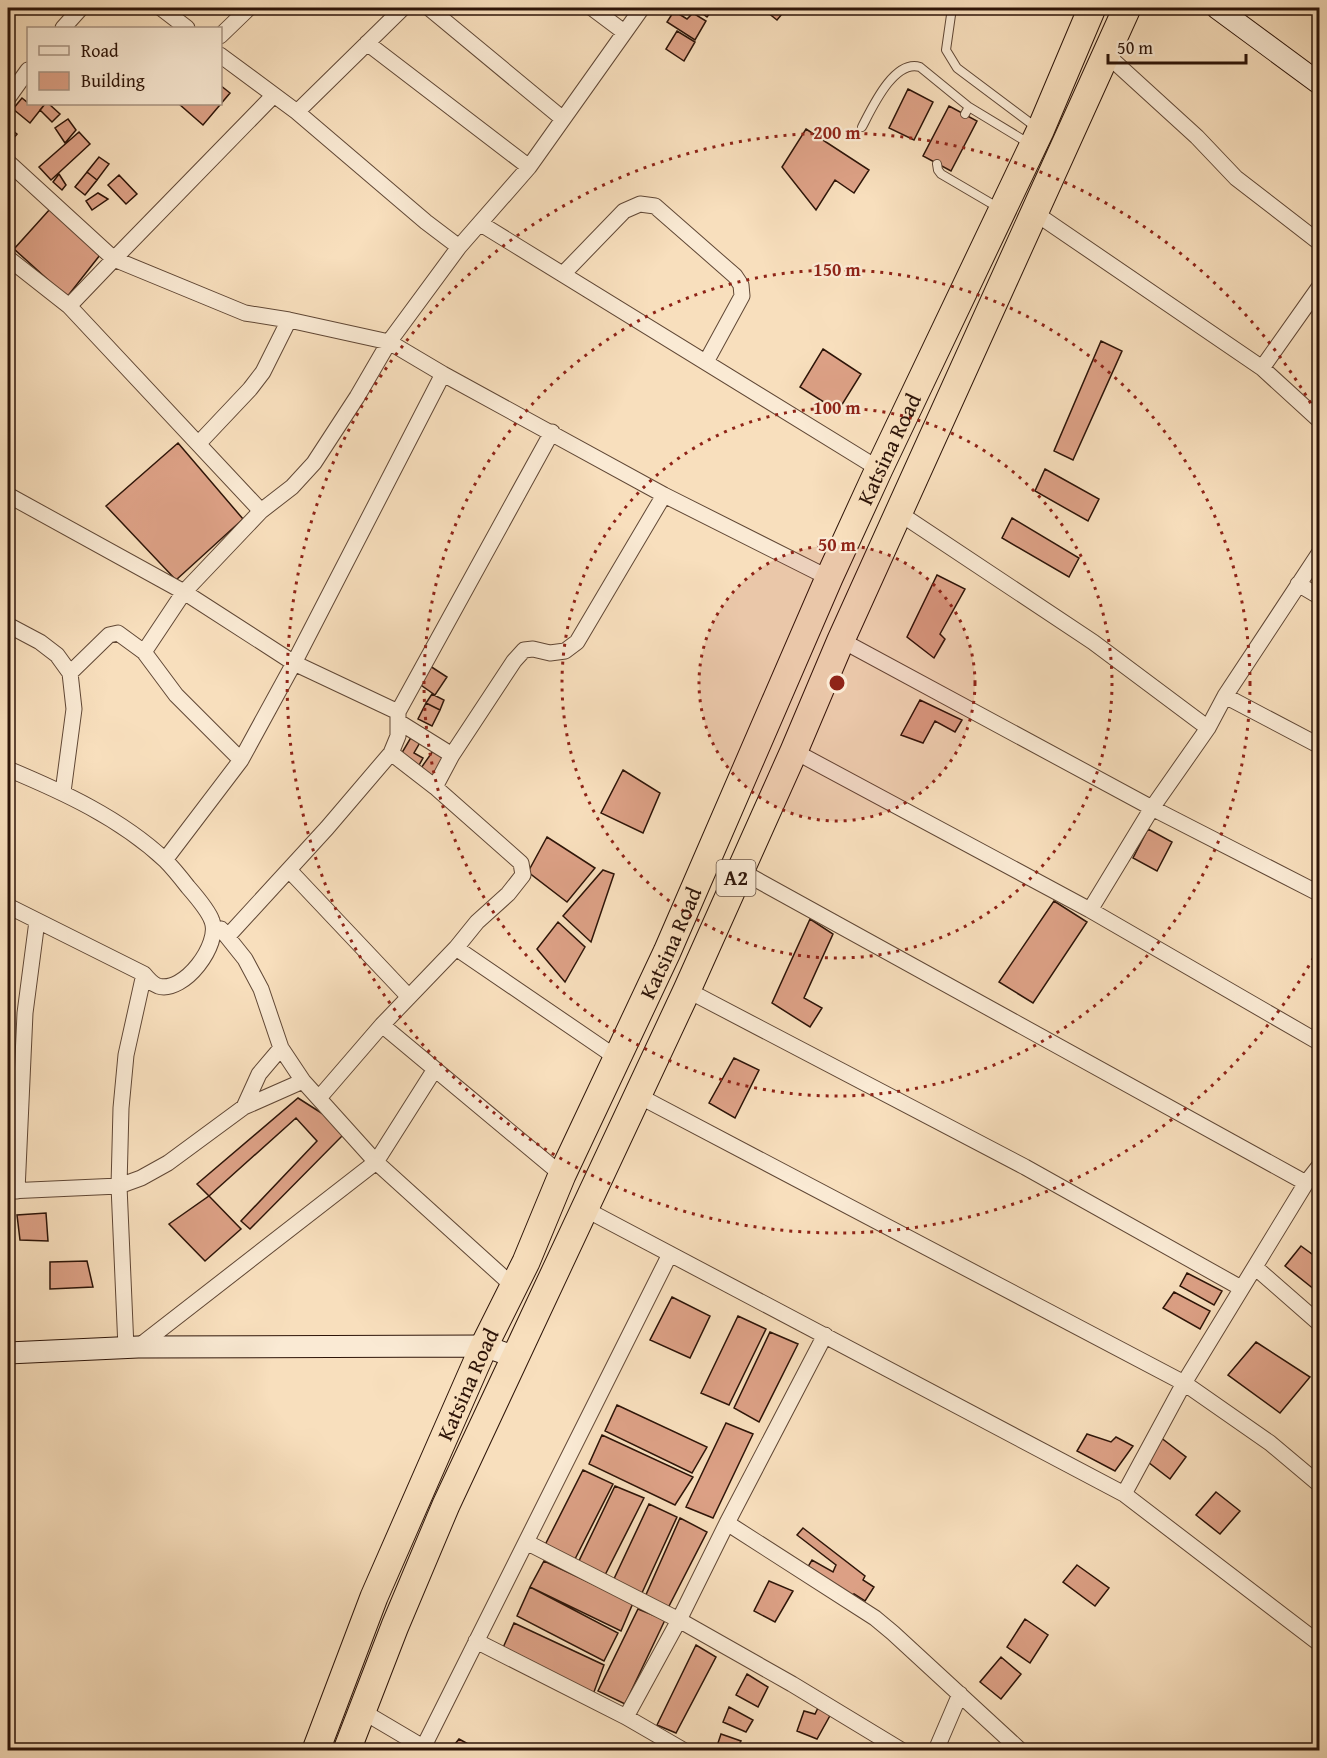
<svg xmlns="http://www.w3.org/2000/svg" width="1327" height="1758" viewBox="0 0 1327 1758" font-family="'Gentium Book Plus',serif">
  <rect width="100%" height="100%" fill="#f8dfbd"/>
  <filter id="stains"><feTurbulence type="fractalNoise" baseFrequency=".00333" numOctaves="4"/><feColorMatrix values="0 0 0 0 .2 0 0 0 0 .09 0 0 0 0 .02 0 0 0 .5 -.17"/></filter>
  <radialGradient id="worn" r=".72"><stop offset=".6" stop-color="#630" stop-opacity="0"/><stop offset="1" stop-color="#630" stop-opacity=".3"/></radialGradient>
  <path fill="#dda186" stroke="#2d1408" stroke-width="1.5" d="M 695,8 L 714,8 L 707,17 Z
    M 762,8 L 787,8 L 777,20 Z
    M 674,11 L 687,19 L 693,13 L 706,21 L 695,40 L 667,22 Z
    M 677,31 L 695,42 L 684,61 L 666,49 Z
    M 220,85 L 230,93 L 203,125 L 179,104 L 220,104 Z
    M 908,89 L 933,102 L 914,140 L 889,128 Z
    M 22,98 L 27,102 L 28,100 L 28,104 L 45,104 L 30,123 L 13,109 Z
    M 45,104 L 49,104 L 60,114 L 52,122 L 40,110 Z
    M 949,106 L 977,121 L 951,171 L 923,156 Z
    M 68,119 L 76,130 L 65,143 L 55,128 Z
    M 8,127 L 17,134 L 12,140 L 8,137 Z
    M 806,129 L 869,170 L 854,193 L 835,180 L 816,210 L 782,167 Z
    M 79,132 L 90,144 L 51,180 L 39,167 Z
    M 99,157 L 109,164 L 97,180 L 87,172 Z
    M 87,172 L 97,180 L 85,195 L 75,187 Z
    M 59,174 L 66,185 L 62,190 L 53,182 Z
    M 119,175 L 137,194 L 126,204 L 108,185 Z
    M 98,193 L 108,199 L 92,210 L 86,201 Z
    M 50,209 L 100,255 L 67,297 L 14,249 Z
    M 1101,341 L 1122,351 L 1073,460 L 1054,451 Z
    M 823,349 L 861,374 L 838,411 L 800,387 Z
    M 178,443 L 243,519 L 176,580 L 106,506 Z
    M 1045,469 L 1099,499 L 1088,521 L 1035,491 Z
    M 1012,518 L 1079,558 L 1069,577 L 1002,538 Z
    M 937,575 L 965,589 L 940,634 L 945,639 L 934,658 L 907,637 Z
    M 8,585 L 13,589 L 10,602 L 8,601 Z
    M 430,666 L 447,677 L 435,695 L 418,683 Z
    M 432,694 L 444,700 L 440,710 L 426,703 Z
    M 920,700 L 962,720 L 955,732 L 935,721 L 923,743 L 901,735 Z
    M 426,703 L 440,710 L 432,726 L 418,719 Z
    M 413,734 L 422,739 L 414,753 L 423,758 L 418,767 L 400,756 Z
    M 433,751 L 445,760 L 433,777 L 421,768 Z
    M 623,770 L 660,793 L 643,833 L 601,813 Z
    M 1148,829 L 1172,842 L 1157,871 L 1133,858 Z
    M 547,837 L 595,868 L 567,902 L 528,872 Z
    M 603,870 L 614,874 L 591,942 L 563,916 Z
    M 1054,901 L 1087,922 L 1033,1003 L 999,982 Z
    M 810,919 L 833,934 L 804,998 L 822,1008 L 810,1027 L 772,1003 Z
    M 558,922 L 585,947 L 565,982 L 537,949 Z
    M 734,1058 L 759,1070 L 735,1118 L 709,1103 Z
    M 298,1098 L 348,1130 L 250,1229 L 241,1221 L 317,1141 L 296,1118 L 209,1196 L 197,1184 Z
    M 209,1196 L 241,1229 L 205,1261 L 169,1224 Z
    M 46,1213 L 48,1241 L 20,1240 L 17,1215 Z
    M 1301,1246 L 1320,1260 L 1320,1294 L 1285,1266 Z
    M 87,1261 L 93,1287 L 50,1289 L 50,1262 Z
    M 1187,1273 L 1222,1291 L 1214,1305 L 1180,1286 Z
    M 1174,1292 L 1210,1311 L 1200,1329 L 1163,1308 Z
    M 672,1297 L 710,1316 L 690,1358 L 650,1340 Z
    M 738,1316 L 766,1329 L 729,1405 L 701,1393 Z
    M 770,1332 L 798,1344 L 759,1422 L 734,1408 Z
    M 1256,1342 L 1310,1377 L 1280,1413 L 1228,1375 Z
    M 617,1405 L 707,1447 L 692,1473 L 605,1431 Z
    M 726,1423 L 753,1434 L 713,1518 L 686,1507 Z
    M 1087,1434 L 1111,1442 L 1116,1437 L 1133,1446 L 1115,1471 L 1077,1451 Z
    M 602,1435 L 693,1477 L 675,1505 L 589,1464 Z
    M 1160,1437 L 1186,1457 L 1170,1479 L 1148,1462 Z
    M 583,1470 L 613,1484 L 574,1561 L 545,1545 Z
    M 615,1486 L 644,1498 L 604,1577 L 577,1565 Z
    M 1216,1492 L 1240,1511 L 1220,1534 L 1196,1515 Z
    M 649,1504 L 677,1517 L 641,1595 L 613,1581 Z
    M 680,1518 L 707,1532 L 668,1608 L 645,1597 Z
    M 803,1528 L 865,1576 L 863,1580 L 874,1587 L 865,1601 L 854,1594 L 849,1597 L 806,1570 L 812,1560 L 833,1572 L 836,1565 L 797,1535 Z
    M 544,1561 L 633,1603 L 621,1631 L 530,1587 Z
    M 1077,1565 L 1109,1588 L 1095,1606 L 1063,1582 Z
    M 769,1581 L 793,1591 L 775,1622 L 754,1611 Z
    M 530,1587 L 618,1633 L 604,1661 L 517,1616 Z
    M 638,1609 L 665,1620 L 625,1704 L 598,1691 Z
    M 1025,1619 L 1048,1635 L 1030,1663 L 1007,1647 Z
    M 514,1623 L 604,1665 L 591,1700 L 502,1650 Z
    M 696,1645 L 716,1657 L 676,1733 L 657,1725 Z
    M 1001,1657 L 1021,1674 L 1001,1699 L 980,1682 Z
    M 747,1674 L 768,1687 L 758,1707 L 736,1695 Z
    M 729,1707 L 753,1720 L 746,1732 L 723,1722 Z
    M 818,1708 L 832,1712 L 817,1739 L 797,1731 L 804,1711 L 815,1714 Z
    M 721,1734 L 741,1741 L 736,1750 L 716,1749 Z
    M 459,1739 L 479,1750 L 454,1750 L 451,1749 Z"/>
  <g fill="none" stroke-linecap="round" stroke-linejoin="round">
    <defs>
      <path id="lane" d="M 952,8 L 946,50 L 957,68 L 1037,128
        M 965,114 L 969,107 L 1030,144
        M 862,127 C 872,108 894,59 920,67 L 969,107
        M 937,164 L 938,170 L 941,174 L 999,208"/>
      <path id="street" d="M 161,8 L 187,28
        M 429,8 L 563,119
        M 592,8 L 624,32
        M 63,28 L 81,8
        M 220,36 L 249,8
        M 367,43 L 529,167
        M 1106,54 L 1197,137 L 1236,178 L 1320,243
        M 220,55 L 297,112 L 426,222 L 459,247
        M 8,98 L 28,70
        M 297,112 L 403,8
        M 8,162 L 114,259 L 273,96
        M 1035,213 L 1262,368 L 1320,421
        M 481,224 L 879,469
        M 8,258 L 69,306 L 261,511
        M 563,274 L 624,211 L 640,204 L 655,206 L 735,276 L 741,285 L 742,296 L 706,362
        M 69,306 L 114,259 L 245,313 L 289,320 L 389,342 L 443,374 L 664,495 L 829,578
        M 1262,368 L 1320,286
        M 199,443 L 250,389 L 263,372 L 289,320
        M 8,495 L 184,592 L 294,663 L 398,712
        M 899,513 L 1093,642 L 1208,728
        M 1298,584 L 1320,597
        M 8,625 L 40,642 L 57,655 L 70,673 L 74,709 L 63,792
        M 841,640 L 1152,808 L 1320,894
        M 144,652 L 184,592 L 261,511 L 292,487 L 314,463 L 357,397 L 389,342 L 459,247 L 529,167 L 642,8
        M 70,673 L 109,635 L 118,633 L 144,652 L 176,695 L 241,760
        M 1225,696 L 1320,746
        M 399,722 L 452,755
        M 794,751 L 1090,910 L 1320,1043
        M 391,753 L 435,787 L 521,863 L 523,875 L 508,894 L 477,922 L 456,948 L 617,1058
        M 8,769 C 63,792 120,818 165,860 C 173,868 181,878 188,887 C 195,895 209,912 212,921 C 221,944 184,994 158,986 C 152,984 148,979 144,974 L 8,906
        M 435,787 L 452,755 L 514,661 L 524,650 L 533,649 L 550,653 L 565,651 L 577,642 L 664,495
        M 165,860 L 241,760 L 294,663 L 443,374
        M 289,870 L 409,997
        M 739,870 L 1306,1183
        M 1090,910 L 1152,808 L 1208,728 L 1225,696 L 1320,552
        M 221,929 L 245,959 L 261,989 L 281,1048 L 303,1081 L 376,1162 L 513,1286
        M 228,936 L 327,828 L 391,753 L 398,736 L 398,712 L 552,432
        M 687,990 L 1025,1167 L 1241,1288
        M 382,1025 L 562,1175
        M 637,1095 L 1184,1383 L 1270,1443 L 1320,1485
        M 319,1098 L 382,1025 L 456,948
        M 244,1107 L 259,1074 L 281,1048
        M 8,1191 L 119,1186 L 141,1178 L 168,1163 L 244,1107 L 303,1081
        M 17,1191 L 25,1013 L 37,921
        M 585,1209 L 1124,1494 L 1320,1644
        M 1256,1268 L 1320,1324
        M 825,1335 L 727,1523 L 875,1618 L 893,1633 L 1020,1750
        M 138,1347 L 376,1162 L 435,1069
        M 126,1348 L 119,1186 L 121,1108 L 126,1055 L 144,974
        M 1124,1494 L 1184,1383 L 1306,1183 L 1320,1165
        M 526,1542 L 679,1620 L 792,1684 L 901,1750
        M 476,1641 L 626,1717 L 683,1750
        M 362,1711 L 428,1750
        M 626,1717 L 679,1620 L 727,1523
        M 423,1748 L 670,1254
        M 936,1750 L 960,1694"/>
      <path id="secondary" d="M 1217,8 L 1320,84
        M 8,1353 L 138,1347 L 484,1346 L 515,1357"/>
      <g id="highway">
        <path id="s1" d="M 316,1750 L 374,1597 L 484,1346 L 526,1262 L 562,1175 L 667,952 L 829,578 L 879,469 L 1040,131 L 1092,8"/>
        <path d="M 347,1750 L 395,1626 L 446,1505 L 687,990 L 794,751 L 841,640 L 1127,8"/>
      </g>
    </defs>
    <use href="#lane" stroke="#604735" stroke-width="10"/>
    <use href="#street" stroke="#604735" stroke-width="17"/>
    <use href="#secondary" stroke="#2d1408" stroke-width="23"/>
    <use href="#highway" stroke="#2d1408" stroke-width="29"/>
    <use href="#lane" stroke="#faead4" stroke-width="8"/>
    <use href="#street" stroke="#faead4" stroke-width="15"/>
    <use href="#secondary" stroke="#faead4" stroke-width="21"/>
    <use href="#highway" stroke="#f8dfbd" stroke-width="27"/>
  </g>
  <circle cx="837" cy="683" r="138" fill="#8f2418" fill-opacity=".12"/>
  <g fill="none" stroke="#8f2418" stroke-width="3" stroke-dasharray="3 6">
    <circle cx="837" cy="683" r="138"/>
    <circle cx="837" cy="683" r="275"/>
    <circle cx="837" cy="683" r="413"/>
    <path d="M1318 950A550 550 0 1 1 1318 416"/>
  </g>
  <g text-anchor="middle" stroke-width="4.5" stroke-linejoin="round" paint-order="stroke">
    <rect fill="#faead4" stroke="#6a5445" stroke-width="1.5" x="716.5" y="860" width="39" height="36" rx="4.5"/>
    <g font-size="21" font-weight="bold" fill="#2d1408">
      <text x="736" y="885">A2</text>
    </g>
    <g font-size="22" fill="#2d1408" stroke="#faead4">
      <text dy="8" stroke="none"><textPath href="#s1" startOffset="1422">Katsina Road</textPath></text>
      <text dy="8" stroke="none"><textPath href="#s1" startOffset="882">Katsina Road</textPath></text>
      <text dy="8" stroke="none"><textPath href="#s1" startOffset="396">Katsina Road</textPath></text>
    </g>
  </g>
  <circle cx="837" cy="683" r="9" fill="#8f2418" stroke="#faead4" stroke-width="3"/>
  <g font-size="18" text-anchor="middle" font-weight="bold" fill="#8f2418" stroke="#faead4" stroke-width="4.5" stroke-linejoin="round" paint-order="stroke">
    <text x="837" y="139">200 m</text>
    <text x="837" y="276">150 m</text>
    <text x="837" y="414">100 m</text>
    <text x="837" y="551">50 m</text>
  </g>
  <rect width="1327" height="1758" fill="none" stroke="#f8dfbd" stroke-width="30"/>
  <rect x="9" y="9" width="1309" height="1740" fill="none" stroke="#2d1408" stroke-width="3"/>
  <rect x="15" y="15" width="1297" height="1728" fill="none" stroke="#2d1408" stroke-width="1.5"/>
  <rect x="27" y="27" width="195" height="78" fill="#faead4" stroke="#a89482" stroke-width="1.5"/>
  <rect x="39" y="46" width="30" height="9" fill="#faead4" stroke="#a89482" stroke-width="1.5"/>
  <text x="81" y="57" font-size="18" fill="#2d1408">Road</text>
  <rect x="39" y="72" width="30" height="18" fill="#dda186" stroke="#a89482" stroke-width="1.5"/>
  <text x="81" y="87" font-size="18" fill="#2d1408">Building</text>
  <path d="M1108 54v9h138v-9" fill="none" stroke="#2d1408" stroke-width="3"/>
  <text x="1117" y="54" font-size="18" fill="#2d1408" stroke="#faead4" stroke-width="4.5" paint-order="stroke">50 m</text>
  <rect width="100%" height="100%" filter="url(#stains)"/>
  <rect width="100%" height="100%" fill="url(#worn)"/>
</svg>
